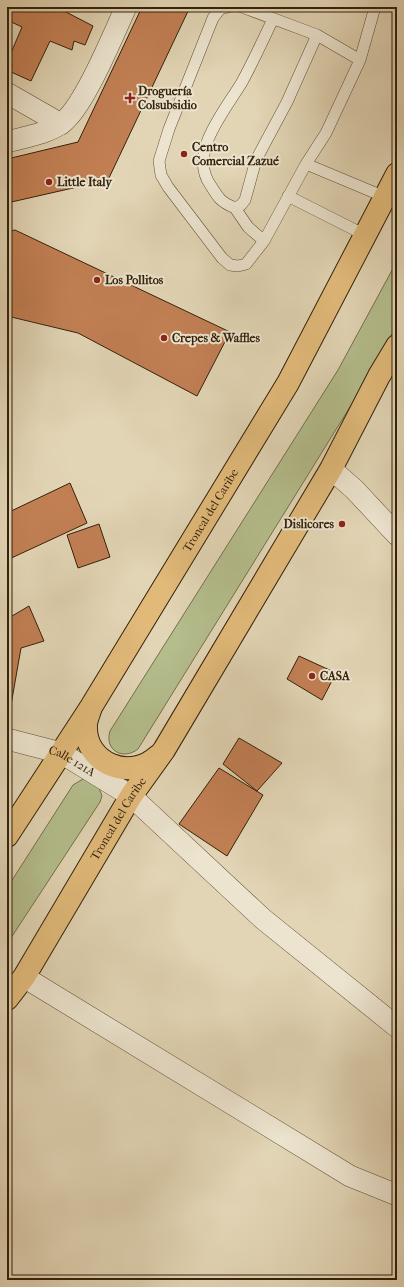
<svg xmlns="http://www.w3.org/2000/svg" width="404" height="1287" viewBox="0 0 404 1287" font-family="'IM FELL French Canon',serif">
  <rect width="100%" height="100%" fill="#e2d5b5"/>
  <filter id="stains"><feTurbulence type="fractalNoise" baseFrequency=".005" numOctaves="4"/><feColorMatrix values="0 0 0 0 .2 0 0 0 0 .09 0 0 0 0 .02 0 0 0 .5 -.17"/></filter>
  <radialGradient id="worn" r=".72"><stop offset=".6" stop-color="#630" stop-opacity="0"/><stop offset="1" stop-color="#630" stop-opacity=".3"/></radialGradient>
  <path fill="#b4bd8c" stroke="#746f4b" d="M 397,261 L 397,325 L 363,386 L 138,749 C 123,761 104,750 110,731 L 338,370 Z
    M 83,779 L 88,779 L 98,785 L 102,796 L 100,802 L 7,944 L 7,888 L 73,785 Z"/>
  <path fill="#c27f54" stroke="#33210a" d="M 7,7 L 68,7 L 66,12 L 93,26 L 85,45 L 74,41 L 72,50 L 50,41 L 31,81 L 11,72 L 12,64 L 8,60 L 22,27 L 7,20 Z
    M 142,7 L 190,7 L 108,180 L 7,203 L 7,159 L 78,142 Z
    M 15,230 L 230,332 L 197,396 L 78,333 L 7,316 L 7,232 Z
    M 70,483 L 87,523 L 7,560 L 7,513 Z
    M 99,524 L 110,557 L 78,568 L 67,535 Z
    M 29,606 L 44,641 L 21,648 L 11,705 L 7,703 L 7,619 Z
    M 299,656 L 336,673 L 322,700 L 287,679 Z
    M 239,738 L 282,763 L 257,791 L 223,764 Z
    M 219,768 L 263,795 L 227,856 L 179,824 Z"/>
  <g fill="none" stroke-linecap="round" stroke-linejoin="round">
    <defs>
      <path id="lane" d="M 228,7 L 220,9 L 213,18 L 169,129 L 159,161 L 161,175 L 168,187 L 222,258 L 230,265 L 238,266 L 246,264 L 264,241 L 306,164 L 326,133 L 360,60
        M 242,7 L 317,35 L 360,60 L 375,7
        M 273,19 C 263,40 253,62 242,82 C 225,111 187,153 211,186 C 219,199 221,202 235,208 L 241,205 L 245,200 L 256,160 L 287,102 L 317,35
        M 306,164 L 385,197
        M 288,196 L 365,235
        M 235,208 L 248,227 L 264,241"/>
      <g id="street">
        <path d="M 7,93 L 61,124"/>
        <path d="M 7,142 C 25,137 46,134 62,123 C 84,107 113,35 126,7"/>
        <path d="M 331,469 L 354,489 L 397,535"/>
        <path id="s1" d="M 7,739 L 61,753 L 131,796 L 263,919 L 397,1027"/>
        <path d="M 24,977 L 350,1176 L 397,1195"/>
      </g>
      <g id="highway">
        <path d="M 90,710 C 89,714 86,720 86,725 C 84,764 131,782 158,756"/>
        <path id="s2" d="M 7,836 L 91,707 L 288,383 L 397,174"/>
        <path id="s3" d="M 7,999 L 24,977 L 131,796 L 164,750 L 331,469 L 379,376 L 397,346"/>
      </g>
    </defs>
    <use href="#lane" stroke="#5f4e35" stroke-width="12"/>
    <use href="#street" stroke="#5f4e35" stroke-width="22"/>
    <use href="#highway" stroke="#33210a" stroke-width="24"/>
    <use href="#lane" stroke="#ece4cf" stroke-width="11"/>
    <use href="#street" stroke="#ece4cf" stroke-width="21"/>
    <use href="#highway" stroke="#e1ba7a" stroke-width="22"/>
  </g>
  <g fill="#8f2418" stroke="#ece4cf" stroke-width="1.5">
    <path d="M128 92h4v4h4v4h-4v4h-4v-4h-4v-4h4z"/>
    <circle cx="184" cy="154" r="4"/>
    <circle cx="49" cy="182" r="4"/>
    <circle cx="97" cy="280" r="4"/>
    <circle cx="164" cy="338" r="4"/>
    <circle cx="342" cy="524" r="4"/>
    <circle cx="312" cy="676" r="4"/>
  </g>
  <g text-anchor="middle" stroke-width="4" stroke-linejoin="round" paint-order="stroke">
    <g font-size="12" font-weight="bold" fill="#33210a" stroke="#ece4cf" text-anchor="start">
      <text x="138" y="95">Droguería<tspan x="138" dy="14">Colsubsidio</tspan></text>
      <text x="192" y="151">Centro<tspan x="192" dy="14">Comercial Zazué</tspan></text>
      <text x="57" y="186">Little Italy</text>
      <text x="105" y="284">Los Pollitos</text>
      <text x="172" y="342">Crepes &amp; Waffles</text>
      <text x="334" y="528" text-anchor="end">Dislicores</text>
      <text x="320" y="680">CASA</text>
    </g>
    <g font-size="12" fill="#33210a" stroke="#ece4cf">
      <text dy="4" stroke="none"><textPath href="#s2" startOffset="384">Troncal del Caribe</textPath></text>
      <text dy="4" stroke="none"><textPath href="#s1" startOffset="69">Calle 121A</textPath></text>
      <text dy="4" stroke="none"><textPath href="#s3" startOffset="212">Troncal del Caribe</textPath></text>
    </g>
  </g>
  <rect width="404" height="1287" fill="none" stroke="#e2d5b5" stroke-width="24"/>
  <rect x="8" y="8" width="388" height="1271" fill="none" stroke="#33210a" stroke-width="2"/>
  <rect x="12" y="12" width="380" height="1263" fill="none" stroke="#33210a"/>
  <rect width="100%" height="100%" filter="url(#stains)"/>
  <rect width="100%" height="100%" fill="url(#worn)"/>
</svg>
